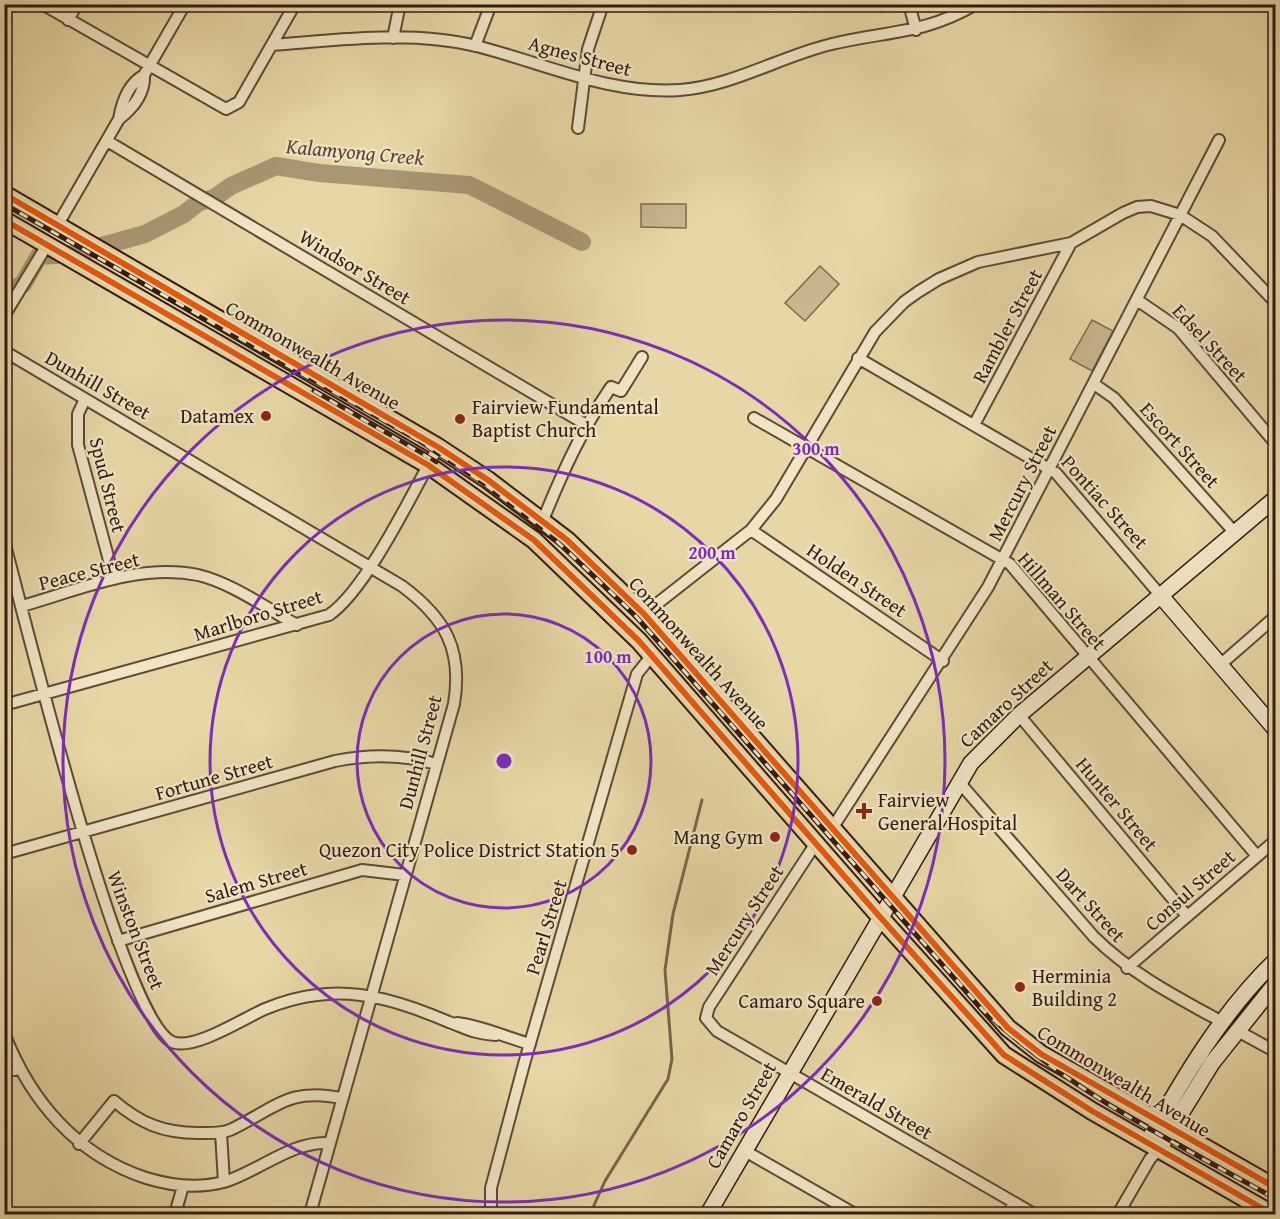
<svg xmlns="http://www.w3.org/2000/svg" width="1280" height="1219" viewBox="0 0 1280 1219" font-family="'Gentium Book Plus',serif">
  <rect width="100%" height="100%" fill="#e8d7a6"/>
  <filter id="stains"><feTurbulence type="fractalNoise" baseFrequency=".00333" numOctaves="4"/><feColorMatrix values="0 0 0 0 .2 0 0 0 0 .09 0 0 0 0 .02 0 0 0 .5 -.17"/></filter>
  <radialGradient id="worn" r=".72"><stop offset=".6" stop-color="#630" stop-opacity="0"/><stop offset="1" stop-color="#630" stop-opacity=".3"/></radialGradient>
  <path fill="#c9b78d" stroke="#7c694f" stroke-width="1.5" d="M 641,204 L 686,204 L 686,228 L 641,227 Z
    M 820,266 L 839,284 L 805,321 L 785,303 Z
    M 1092,320 L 1113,331 L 1092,371 L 1070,359 Z"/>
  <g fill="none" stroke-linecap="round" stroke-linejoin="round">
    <path stroke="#79654c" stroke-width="3" d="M 590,1214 L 605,1181 L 668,1079 L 672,1059 L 665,970 L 673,914 L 702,800"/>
    <path stroke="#a99773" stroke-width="18" d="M 4,294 L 23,284 L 39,256 L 73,254 L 145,234 L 184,214 L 199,202 L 214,198 L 231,186 L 276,166 L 319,173 L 469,185 L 582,242"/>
    <defs>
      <path id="street" d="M 42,4 L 226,109 L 239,102 L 295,4
        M 909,4 L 916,30
        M 68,20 L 77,4
        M 393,38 L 400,4
        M 272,45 C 339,40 411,30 476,46 C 544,63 609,95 680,90 C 733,86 781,56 832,44 C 886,31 926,34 976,4
        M 475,46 L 491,4
        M 119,119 C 133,108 145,94 144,75 L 185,4
        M 578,128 L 588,49 L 603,4
        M 107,141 L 585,424
        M 57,226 L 119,119 C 122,101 128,84 144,75
        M 1137,300 L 1178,328 L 1276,444
        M 4,316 L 47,245
        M 4,351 L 402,586 C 445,618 463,649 454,704 L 310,1214
        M 858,358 L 1056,473 L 1161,596
        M 1094,384 L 1114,398 L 1235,533
        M 85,399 L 78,414 L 78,445 L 114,579
        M 754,418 L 1010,564 L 1257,856
        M 974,425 L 1071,243
        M 543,520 C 563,471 581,431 611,387 L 621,391 L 642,357
        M 751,530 L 943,661
        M 4,541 C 24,614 121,1018 172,1042 C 194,1051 244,1018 265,1009 C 282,1002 299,997 317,995 C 361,988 409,1005 449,1022 C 470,1030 473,1033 496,1035
        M 22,606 C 78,590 139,563 198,575 C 232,583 266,608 297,625
        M 644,614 L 751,530 L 776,499 L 875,332 L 904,302 L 918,292 L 939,279 L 978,262 L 1071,243 L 1123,213 L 1137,207 L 1151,206 L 1180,215 L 1212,236 L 1276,303
        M 1220,665 L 1276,616
        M 4,705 L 329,615 C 367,589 414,490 438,447
        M 1019,715 L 1187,916
        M 959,782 L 1094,937 C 1133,975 1175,996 1222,1022
        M 833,827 L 988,587 L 1219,140
        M 816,843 L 709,1007 L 706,1018 L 717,1031 L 1034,1214
        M 4,854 L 335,761 C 370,754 402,754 436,764
        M 118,941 L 362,870 L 405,875
        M 1127,968 L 1276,840
        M 457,1023 C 482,1026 505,1037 530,1044
        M 1236,1030 L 1276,1052
        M 4,1033 C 30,1100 76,1155 146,1178 C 172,1186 200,1189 227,1181 C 260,1170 293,1141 328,1143
        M 4,1072 L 19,1069
        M 221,1133 L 224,1182
        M 79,1144 L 114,1101 C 140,1123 163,1133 198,1133 C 209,1133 220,1134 230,1130 C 275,1109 287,1087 341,1098
        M 745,1151 L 855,1214
        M 175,1214 L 183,1186
        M 491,1214 L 491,1188 L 524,1064 L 637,674 L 652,655
        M 1008,1214 L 1014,1203
        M 1118,1214 L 1150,1159 L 1159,1149"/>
      <path id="secondary" d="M 1161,596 L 1276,730
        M 1147,1143 C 1183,1078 1222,1012 1276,960
        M 1159,1149 L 1212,1063 L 1276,983
        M 708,1214 L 971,763 L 1019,715 L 1276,498"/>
      <path id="primary" d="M 4,194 L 438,447 L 488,480 L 567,540 L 644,614 L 1008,1028 L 1041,1054 L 1276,1188
        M 4,220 L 428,465 L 534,540 L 639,641 L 880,917 L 1004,1055 L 1092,1111 L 1272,1214"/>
    </defs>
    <use href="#street" stroke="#5e4a36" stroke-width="14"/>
    <use href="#secondary" stroke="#301b11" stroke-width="18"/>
    <use href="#primary" stroke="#301b11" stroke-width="20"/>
    <use href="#street" stroke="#f0e5c5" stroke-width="10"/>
    <use href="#secondary" stroke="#f0e5c5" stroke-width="15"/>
    <use href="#primary" stroke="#e8d7a6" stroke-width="16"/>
    <defs>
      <path id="rail" d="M 4,204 L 418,440 L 483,483 L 546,531 L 633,613 L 982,1009 C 1067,1090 1174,1142 1276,1199
        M 314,391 L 436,462"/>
    </defs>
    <use href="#rail" stroke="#301b11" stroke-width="5"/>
    <use href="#rail" stroke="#f0e5c5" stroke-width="3" stroke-dasharray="9" stroke-linecap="butt"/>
    <defs>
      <path id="cycleway" d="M 4,194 L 438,447 L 488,480 L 567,540 L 644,614 L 1008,1028 L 1041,1054 L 1276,1188
        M 4,220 L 428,465 L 534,540 L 639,641 L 880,917 L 1004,1055 L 1092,1111 L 1272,1214"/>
    </defs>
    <use href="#cycleway" stroke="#f0e5c5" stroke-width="10"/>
    <use href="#cycleway" stroke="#e8590c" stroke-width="6"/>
  </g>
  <g fill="none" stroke="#7b2cbf" stroke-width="3">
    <circle cx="504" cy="761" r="147"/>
    <circle cx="504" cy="761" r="294"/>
    <circle cx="504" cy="761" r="441"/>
  </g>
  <g fill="#8f2418" stroke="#f0e5c5" stroke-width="2">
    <circle cx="266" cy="416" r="6"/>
    <circle cx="460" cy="419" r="6"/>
    <path d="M861 802h6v6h6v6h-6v6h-6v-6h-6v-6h6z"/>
    <circle cx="775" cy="837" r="6"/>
    <circle cx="632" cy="850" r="6"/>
    <circle cx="1020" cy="987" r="6"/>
    <circle cx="877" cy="1001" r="6"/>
  </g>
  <g text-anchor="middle" stroke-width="4.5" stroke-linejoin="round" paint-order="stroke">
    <g font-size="20" fill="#301b11" stroke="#f0e5c5">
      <text transform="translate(580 56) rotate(15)" y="7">Agnes Street</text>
      <text transform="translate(355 267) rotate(31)" y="7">Windsor Street</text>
      <text transform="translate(1007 326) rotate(-62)" y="7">Rambler Street</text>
      <text transform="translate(1210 343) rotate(47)" y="7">Edsel Street</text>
      <text transform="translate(313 355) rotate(30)" y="7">Commonwealth Avenue</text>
      <text transform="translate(98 385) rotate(30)" y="7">Dunhill Street</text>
      <text transform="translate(1180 445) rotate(48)" y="7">Escort Street</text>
      <text transform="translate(1022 483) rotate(-63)" y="7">Mercury Street</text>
      <text transform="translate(108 485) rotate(76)" y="7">Spud Street</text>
      <text transform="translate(1105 502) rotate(48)" y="7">Pontiac Street</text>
      <text transform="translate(89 571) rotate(-14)" y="7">Peace Street</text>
      <text transform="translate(857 580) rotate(34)" y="7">Holden Street</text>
      <text transform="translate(1062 601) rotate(49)" y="7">Hillman Street</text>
      <text transform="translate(258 615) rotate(-17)" y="7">Marlboro Street</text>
      <text transform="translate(699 653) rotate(48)" y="7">Commonwealth Avenue</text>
      <text transform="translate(1006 703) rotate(-43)" y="7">Camaro Street</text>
      <text transform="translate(420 752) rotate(-75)" y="7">Dunhill Street</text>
      <text transform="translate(214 777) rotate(-16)" y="7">Fortune Street</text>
      <text transform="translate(1117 804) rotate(50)" y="7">Hunter Street</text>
      <text transform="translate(256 882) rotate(-16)" y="7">Salem Street</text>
      <text transform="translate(1190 890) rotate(-41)" y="7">Consul Street</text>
      <text transform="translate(1091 905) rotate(48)" y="7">Dart Street</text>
      <text transform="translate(744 920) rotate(-57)" y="7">Mercury Street</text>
      <text transform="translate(546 927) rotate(-73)" y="7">Pearl Street</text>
      <text transform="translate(136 930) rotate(69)" y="7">Winston Street</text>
      <text transform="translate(1124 1081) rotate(31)" y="7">Commonwealth Avenue</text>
      <text transform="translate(877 1103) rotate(30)" y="7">Emerald Street</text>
      <text transform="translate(741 1115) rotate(-60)" y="7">Camaro Street</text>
    </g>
    <g font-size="20" fill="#301b11" stroke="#f0e5c5" text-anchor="end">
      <text x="472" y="414" text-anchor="start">Fairview Fundamental<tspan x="472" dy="23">Baptist Church</tspan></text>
      <text x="254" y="423">Datamex</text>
      <text x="878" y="807" text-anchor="start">Fairview<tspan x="878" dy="23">General Hospital</tspan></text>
      <text x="763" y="844">Mang Gym</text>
      <text x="620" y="857">Quezon City Police District Station 5</text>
      <text x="1032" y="983" text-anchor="start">Herminia<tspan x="1032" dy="23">Building 2</tspan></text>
      <text x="865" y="1008">Camaro Square</text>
    </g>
    <g font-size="21" font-style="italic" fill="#5a4633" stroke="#f0e5c5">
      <text transform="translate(355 152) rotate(5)" y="7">Kalamyong Creek</text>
    </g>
  </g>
  <circle cx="504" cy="761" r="9" fill="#7b2cbf" stroke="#f0e5c5" stroke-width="3"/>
  <g font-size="18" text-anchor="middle" font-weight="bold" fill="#7b2cbf" stroke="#f0e5c5" stroke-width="4.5" stroke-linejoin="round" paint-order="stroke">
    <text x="816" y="455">300 m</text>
    <text x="712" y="559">200 m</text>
    <text x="608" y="663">100 m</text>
  </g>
  <rect width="1280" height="1219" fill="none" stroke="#e8d7a6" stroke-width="24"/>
  <rect x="6" y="6" width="1268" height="1207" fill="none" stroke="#301b11" stroke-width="3"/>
  <rect x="12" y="12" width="1256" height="1195" fill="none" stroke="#301b11" stroke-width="1.5"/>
  <rect width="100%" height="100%" filter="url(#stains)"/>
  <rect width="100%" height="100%" fill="url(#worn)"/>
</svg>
